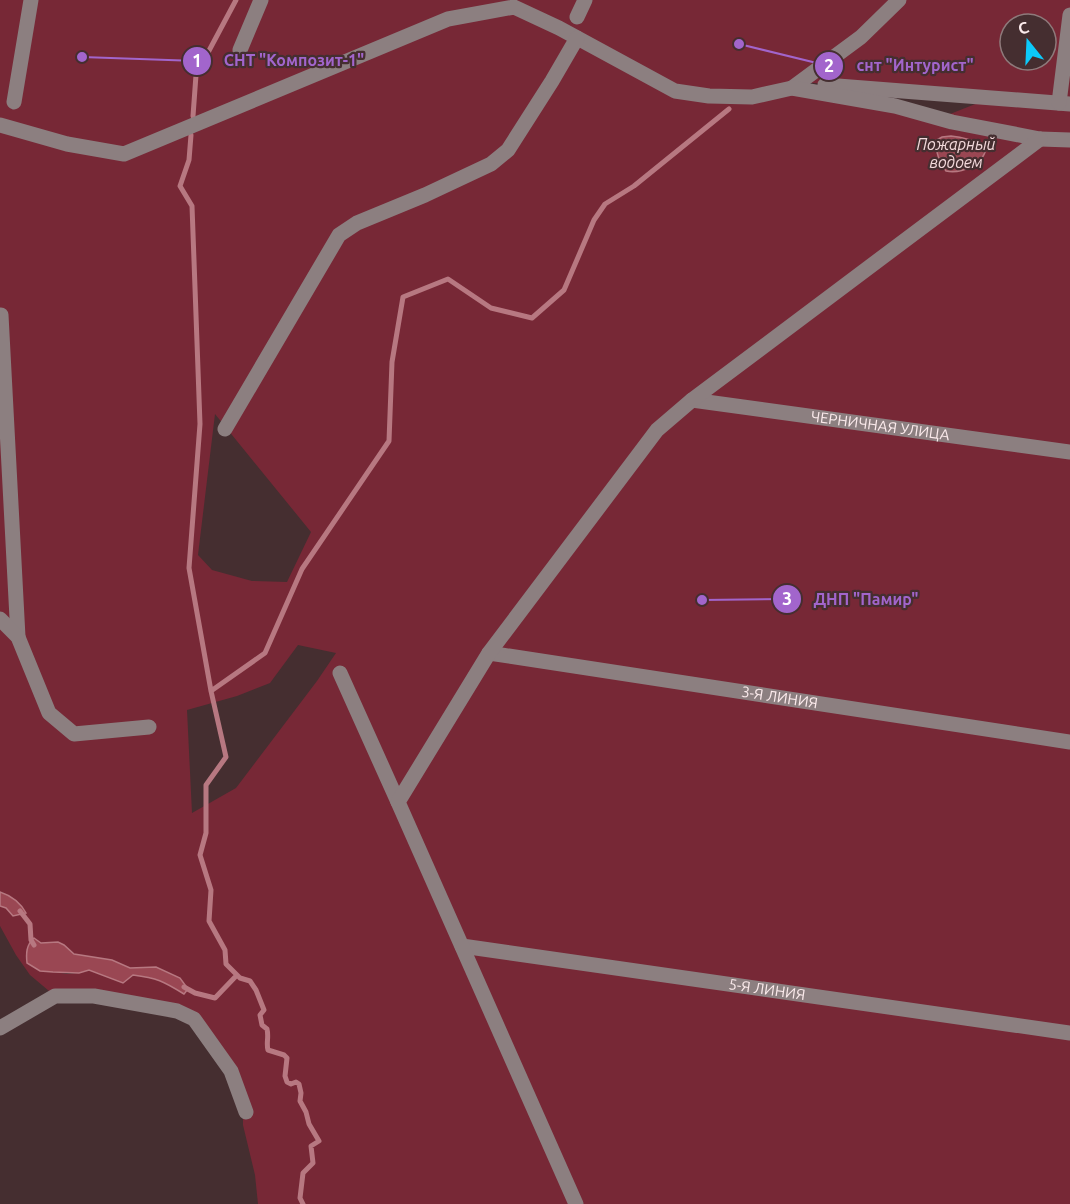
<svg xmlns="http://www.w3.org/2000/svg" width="1070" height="1204" viewBox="0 0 1070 1204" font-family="Ubuntu,sans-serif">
  <rect width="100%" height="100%" fill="#452e30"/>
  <path fill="#772836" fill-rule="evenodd" d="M 0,0 L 1070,0 L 1070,1204 L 258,1204 L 255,1175 L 243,1125 L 243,1104 L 194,1019 L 55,996 L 30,975 L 16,955 L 0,926 L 0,906 L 6,908 L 3,892 L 0,892 ZM 1010,24 L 1046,24 L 1046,60 L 1010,60 ZM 802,82 L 988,98 L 988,99 L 940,118 ZM 215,414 L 311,532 L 287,582 L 252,581 L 212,570 L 198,555 ZM 298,645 L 336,653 L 317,681 L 236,788 L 192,813 L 187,710 L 237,696 L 270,683 ZM 34,938 L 41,943 L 58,942 L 64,945 L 74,954 L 112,960 L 130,968 L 156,967 L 184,994 C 163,981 157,978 133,975 L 123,983 L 89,970 L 79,973 L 67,974 L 40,970 L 27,963 L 26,953 Z"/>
  <path fill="#9a4753" stroke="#b77881" stroke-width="1.5" d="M 951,136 C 964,137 975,141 986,147 C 985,164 961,174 946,171 C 939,162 936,153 935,141 L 942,137 Z
    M 0,892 C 12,896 20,902 26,913 L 13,916 L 6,908 L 0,906 Z
    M 34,938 L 41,943 L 58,942 L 64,945 L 74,954 L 112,960 L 130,968 L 156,967 L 180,978 L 188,989 L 184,994 C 163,981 157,978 133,975 L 123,983 L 89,970 L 79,973 L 53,972 L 40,971 L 27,963 C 26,954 26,945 34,938 Z"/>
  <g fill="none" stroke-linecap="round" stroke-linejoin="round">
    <path stroke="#b77881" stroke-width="5" d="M 193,116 L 196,75 L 236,0
      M 191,135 L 189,160 L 180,186 L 192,206 L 200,424 L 189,568 L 211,691 L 226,757 L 206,785 L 206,833 L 200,855 L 211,890 L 209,921 L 225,950 L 226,964 L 240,978 L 250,981 L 256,990 L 264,1010 L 260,1015 L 262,1025 L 267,1029 C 269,1037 266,1043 268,1050 L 284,1055 L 287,1058 L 285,1076 L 287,1082 L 291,1084 L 296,1082 L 299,1084 L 301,1093 L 300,1101 L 306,1112 L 309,1124 L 319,1141 L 311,1146 L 313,1163 L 303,1173 L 300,1198 L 303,1204
      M 211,691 L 265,653 L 302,569 L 389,441 L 392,362 L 403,297 L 448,279 L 491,308 L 532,318 L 564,290 L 594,220 L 605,204 L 634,186 L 729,109
      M 20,911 L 30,924 L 31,940 L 34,945
      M 184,987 L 195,993 L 215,998 L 237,975"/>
    <g stroke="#8c7f80" stroke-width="15">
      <path d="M 577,17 L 585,0"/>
      <path d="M 240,50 L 261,0"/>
      <path d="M 825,85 L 1070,104"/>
      <path d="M 792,88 L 861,37 L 899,0"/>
      <path d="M 14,102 L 31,0"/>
      <path d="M 1059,103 L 1070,15"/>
      <path d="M 0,125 L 67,144 L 124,154 L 448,19 L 514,7 L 559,28 L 675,91 L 709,96 L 752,97 L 792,88 L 895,106 L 952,122 L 1040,139 L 1070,140"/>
      <path d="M 0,315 L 1,315 L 18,637"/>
      <path id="s1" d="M 692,400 L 1070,452"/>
      <path d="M 225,429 L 339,235 L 357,223 L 425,195 L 491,164 L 508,150 L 552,81 L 577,38"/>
      <path d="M 0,619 L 18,637 L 49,713 L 74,734 L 149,727"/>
      <path id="s2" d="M 489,653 L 1070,742"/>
      <path d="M 340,673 L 398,802"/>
      <path id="s3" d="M 462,946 L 1070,1033"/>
      <path d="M 0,1028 L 55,996 L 94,996 L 177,1011 L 194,1019 L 231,1071 L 246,1112"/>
      <path d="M 576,1204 L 398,802 L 489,653 L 657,430 L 692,400 L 1040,139"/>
    </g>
  </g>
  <g text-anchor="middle" stroke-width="4.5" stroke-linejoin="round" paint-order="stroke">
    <g font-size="15" fill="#fcebec" stroke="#452e30">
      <text dy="5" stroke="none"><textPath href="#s1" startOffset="190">ЧЕРНИЧНАЯ УЛИЦА</textPath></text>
      <text dy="5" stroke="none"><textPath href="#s2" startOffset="294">3-Я ЛИНИЯ</textPath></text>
      <text dy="5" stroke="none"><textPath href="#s3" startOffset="308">5-Я ЛИНИЯ</textPath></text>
    </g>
    <g font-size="16" font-style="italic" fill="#f3d9db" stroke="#452e30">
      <text x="956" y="150">Пожарный<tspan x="956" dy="18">водоем</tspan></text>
    </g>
  </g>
  <path fill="none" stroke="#a265cc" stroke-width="2" d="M82 57L197 61M739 44L829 66M702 600L787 599"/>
  <g fill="#a265cc" stroke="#452e30" stroke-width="2">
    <circle cx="82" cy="57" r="6"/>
    <circle cx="739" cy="44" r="6"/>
    <circle cx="702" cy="600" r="6"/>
    <circle cx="197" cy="61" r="15"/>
    <circle cx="829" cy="66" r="15"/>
    <circle cx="787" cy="599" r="15"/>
  </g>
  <g font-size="18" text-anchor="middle" font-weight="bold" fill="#fff">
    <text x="197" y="67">1</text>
    <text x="829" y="72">2</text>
    <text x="787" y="605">3</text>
  </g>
  <g font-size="16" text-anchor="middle" font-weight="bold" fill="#a265cc" stroke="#452e30" stroke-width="4.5" stroke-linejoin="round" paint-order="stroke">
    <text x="294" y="66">СНТ "Композит-1"</text>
    <text x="915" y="71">снт "Интурист"</text>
    <text x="866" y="605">ДНП "Памир"</text>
  </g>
  <g transform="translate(1028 42) rotate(342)"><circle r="28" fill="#452e30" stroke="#8e7a7b" stroke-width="1.5"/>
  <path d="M0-4.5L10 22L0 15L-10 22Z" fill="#0ccafa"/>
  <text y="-9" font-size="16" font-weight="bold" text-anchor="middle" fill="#fcebec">С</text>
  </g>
</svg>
